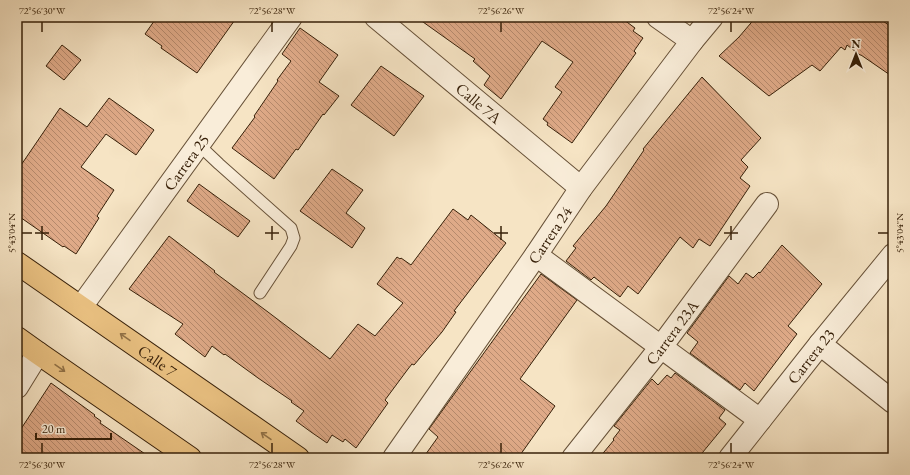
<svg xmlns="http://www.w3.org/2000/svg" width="910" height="475" viewBox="0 0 910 475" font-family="'EB Garamond',serif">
  <defs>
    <pattern id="building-back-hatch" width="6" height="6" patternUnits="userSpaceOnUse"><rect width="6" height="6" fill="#dfaa88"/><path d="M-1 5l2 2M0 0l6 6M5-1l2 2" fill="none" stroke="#b68a6d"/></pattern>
  </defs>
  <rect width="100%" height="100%" fill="#f6e4c4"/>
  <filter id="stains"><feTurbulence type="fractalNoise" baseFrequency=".005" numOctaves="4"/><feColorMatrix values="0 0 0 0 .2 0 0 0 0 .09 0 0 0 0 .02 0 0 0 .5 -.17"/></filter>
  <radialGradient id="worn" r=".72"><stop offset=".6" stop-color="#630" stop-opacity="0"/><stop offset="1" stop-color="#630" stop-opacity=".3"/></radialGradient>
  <path fill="url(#building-back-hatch)" stroke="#372009" d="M 157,17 L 237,17 L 197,73 L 161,48 L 162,46 L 145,34 Z
    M 416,17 L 620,17 L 635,28 L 633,31 L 643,38 L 634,51 L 636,53 L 572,143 L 547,125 L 548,123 L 543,119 L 562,92 L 555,87 L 573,62 L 542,41 L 501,99 L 484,85 L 490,76 L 473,61 L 475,59 Z
    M 756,17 L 877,17 L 893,28 L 893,77 L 861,55 L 860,55 L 847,45 L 845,50 L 841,47 L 820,71 L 812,65 L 769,96 L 719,56 L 739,37 Z
    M 300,28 L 338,55 L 319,82 L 339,96 L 324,115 L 323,114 L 298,150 L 296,149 L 274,179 L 232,148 L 255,117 L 254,116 L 278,81 L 277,80 L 291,61 L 282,54 Z
    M 62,45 L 81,60 L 64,80 L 46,66 Z
    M 381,66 L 424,96 L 394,136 L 351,105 Z
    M 702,77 L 761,138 L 741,160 L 748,167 L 740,178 L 750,186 L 710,246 L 699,239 L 693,248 L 680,237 L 638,294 L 628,286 L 620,297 L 594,277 L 591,280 L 566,261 L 576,248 L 573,246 L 606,206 L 644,150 L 643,149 L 652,138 Z
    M 109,98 L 154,130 L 136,155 L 106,134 L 81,167 L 114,190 L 97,216 L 99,218 L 76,254 L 64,246 L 63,247 L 17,215 L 17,171 L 60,108 L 87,127 Z
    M 332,169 L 363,190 L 346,213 L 365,228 L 352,248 L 300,211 Z
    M 199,184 L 250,221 L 238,237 L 187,201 Z
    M 453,209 L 468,220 L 471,215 L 506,243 L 454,311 L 456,312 L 442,332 L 414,365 L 412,364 L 408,369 L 385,400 L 388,403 L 356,448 L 345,439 L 343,442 L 332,435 L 327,443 L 311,432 L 296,421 L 304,411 L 291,402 L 292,401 L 258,378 L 225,354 L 224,355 L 212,346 L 205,357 L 175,334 L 183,324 L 129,289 L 169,236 L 215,271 L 214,272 L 268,312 L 330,359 L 358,324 L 375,336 L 403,303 L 377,284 L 397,257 L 400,259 L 401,258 L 411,265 Z
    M 782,245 L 822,284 L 788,326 L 797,334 L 754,391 L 745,383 L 740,390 L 690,353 L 698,342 L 687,333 L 729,276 L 738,284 L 746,273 L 753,278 L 759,272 L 760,273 Z
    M 541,274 L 577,300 L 520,379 L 555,406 L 518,458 L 423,458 L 438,437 L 429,429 Z
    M 675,373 L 725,410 L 719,418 L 726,424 L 698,458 L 599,458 L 614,440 L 613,439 L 620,430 L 614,426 L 652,379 L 658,385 L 667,375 L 671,378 Z
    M 51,383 L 95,415 L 94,416 L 101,421 L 100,423 L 151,458 L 17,458 L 17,435 Z"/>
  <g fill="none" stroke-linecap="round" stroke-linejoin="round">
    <defs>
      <path id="lane" d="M 199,145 L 219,164 L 291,228 L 294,238 L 291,246 L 260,293"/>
      <g id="street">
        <path id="s1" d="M 376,17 L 581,188"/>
        <path d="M 658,17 L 692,41"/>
        <path d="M 536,255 L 760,420"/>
        <path id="s2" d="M 81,307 L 291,17"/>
        <path d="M 820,344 L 893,402"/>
        <path d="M 17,387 L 38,353"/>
        <path id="s3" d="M 394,458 L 536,255 L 581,188 L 692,41 L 712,17"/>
        <path id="s4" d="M 573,458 L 661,347 L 767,204"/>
        <path id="s5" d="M 730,458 L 820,344 L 893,255"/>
      </g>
      <g id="primary">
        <path id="s6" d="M 17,263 L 298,458"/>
        <path d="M 17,338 L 38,353 L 190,458"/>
      </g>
    </defs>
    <use href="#lane" stroke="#675138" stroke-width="13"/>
    <use href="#street" stroke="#675138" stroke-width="24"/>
    <use href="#primary" stroke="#372009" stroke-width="24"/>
    <use href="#lane" stroke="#f9edd9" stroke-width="11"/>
    <use href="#street" stroke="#f9edd9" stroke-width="22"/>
    <use href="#primary" stroke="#ebc282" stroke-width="22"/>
  </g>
  <defs><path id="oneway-shaft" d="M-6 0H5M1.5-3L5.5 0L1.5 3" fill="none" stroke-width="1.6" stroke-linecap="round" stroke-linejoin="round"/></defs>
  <g stroke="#917146">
    <use href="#oneway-shaft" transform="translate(125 337) rotate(-145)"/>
    <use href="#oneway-shaft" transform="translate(60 368) rotate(35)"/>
    <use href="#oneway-shaft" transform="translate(266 436) rotate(-145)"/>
  </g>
  <path fill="none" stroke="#372009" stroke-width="1.5" d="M 42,22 L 42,32M 272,22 L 272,32M 501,22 L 501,32M 731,22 L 731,32M 42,226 L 42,240M 272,226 L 272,240M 501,226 L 501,240M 731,226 L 731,240M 22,233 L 32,233M 35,233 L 49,233M 265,233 L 279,233M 494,233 L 508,233M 724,233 L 738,233M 878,233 L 888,233M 42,443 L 42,453M 272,443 L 272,453M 501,443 L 501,453M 731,443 L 731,453"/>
  <g text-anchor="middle" stroke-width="4" stroke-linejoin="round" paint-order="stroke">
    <g font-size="16" fill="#372009" stroke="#f9edd9">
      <text dy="6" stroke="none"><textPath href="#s1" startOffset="134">Calle 7A</textPath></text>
      <text dy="6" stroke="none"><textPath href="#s2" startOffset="179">Carrera 25</textPath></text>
      <text dy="6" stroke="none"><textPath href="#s3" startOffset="272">Carrera 24</textPath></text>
      <text dy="6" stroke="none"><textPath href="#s4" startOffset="160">Carrera 23A</textPath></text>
      <text dy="6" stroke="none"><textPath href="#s5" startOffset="130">Carrera 23</textPath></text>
      <text dy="6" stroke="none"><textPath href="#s6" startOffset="171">Calle 7</textPath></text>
    </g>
  </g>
  <rect width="910" height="475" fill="none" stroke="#f6e4c4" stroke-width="44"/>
  <g transform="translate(856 54)" stroke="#f9edd9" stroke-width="3" paint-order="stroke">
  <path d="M0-3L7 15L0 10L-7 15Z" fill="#372009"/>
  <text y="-6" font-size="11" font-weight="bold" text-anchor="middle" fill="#372009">N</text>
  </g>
  <path d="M36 433v6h75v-6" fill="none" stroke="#372009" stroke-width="2"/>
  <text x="42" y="433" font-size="12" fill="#372009" stroke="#f9edd9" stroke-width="3" paint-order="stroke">20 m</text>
  <rect x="22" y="22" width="866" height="431" fill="none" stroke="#372009" stroke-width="1.5"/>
  <g font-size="10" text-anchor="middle" fill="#372009">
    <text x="42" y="14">72°56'30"W</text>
    <text x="272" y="14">72°56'28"W</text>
    <text x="501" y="14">72°56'26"W</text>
    <text x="731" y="14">72°56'24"W</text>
    <text transform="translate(11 233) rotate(-90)" y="4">5°43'04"N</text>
    <text transform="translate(899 233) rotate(-90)" y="4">5°43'04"N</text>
    <text x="42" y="468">72°56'30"W</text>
    <text x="272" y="468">72°56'28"W</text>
    <text x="501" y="468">72°56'26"W</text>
    <text x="731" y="468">72°56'24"W</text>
  </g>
  <rect width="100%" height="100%" filter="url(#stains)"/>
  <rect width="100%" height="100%" fill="url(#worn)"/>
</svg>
